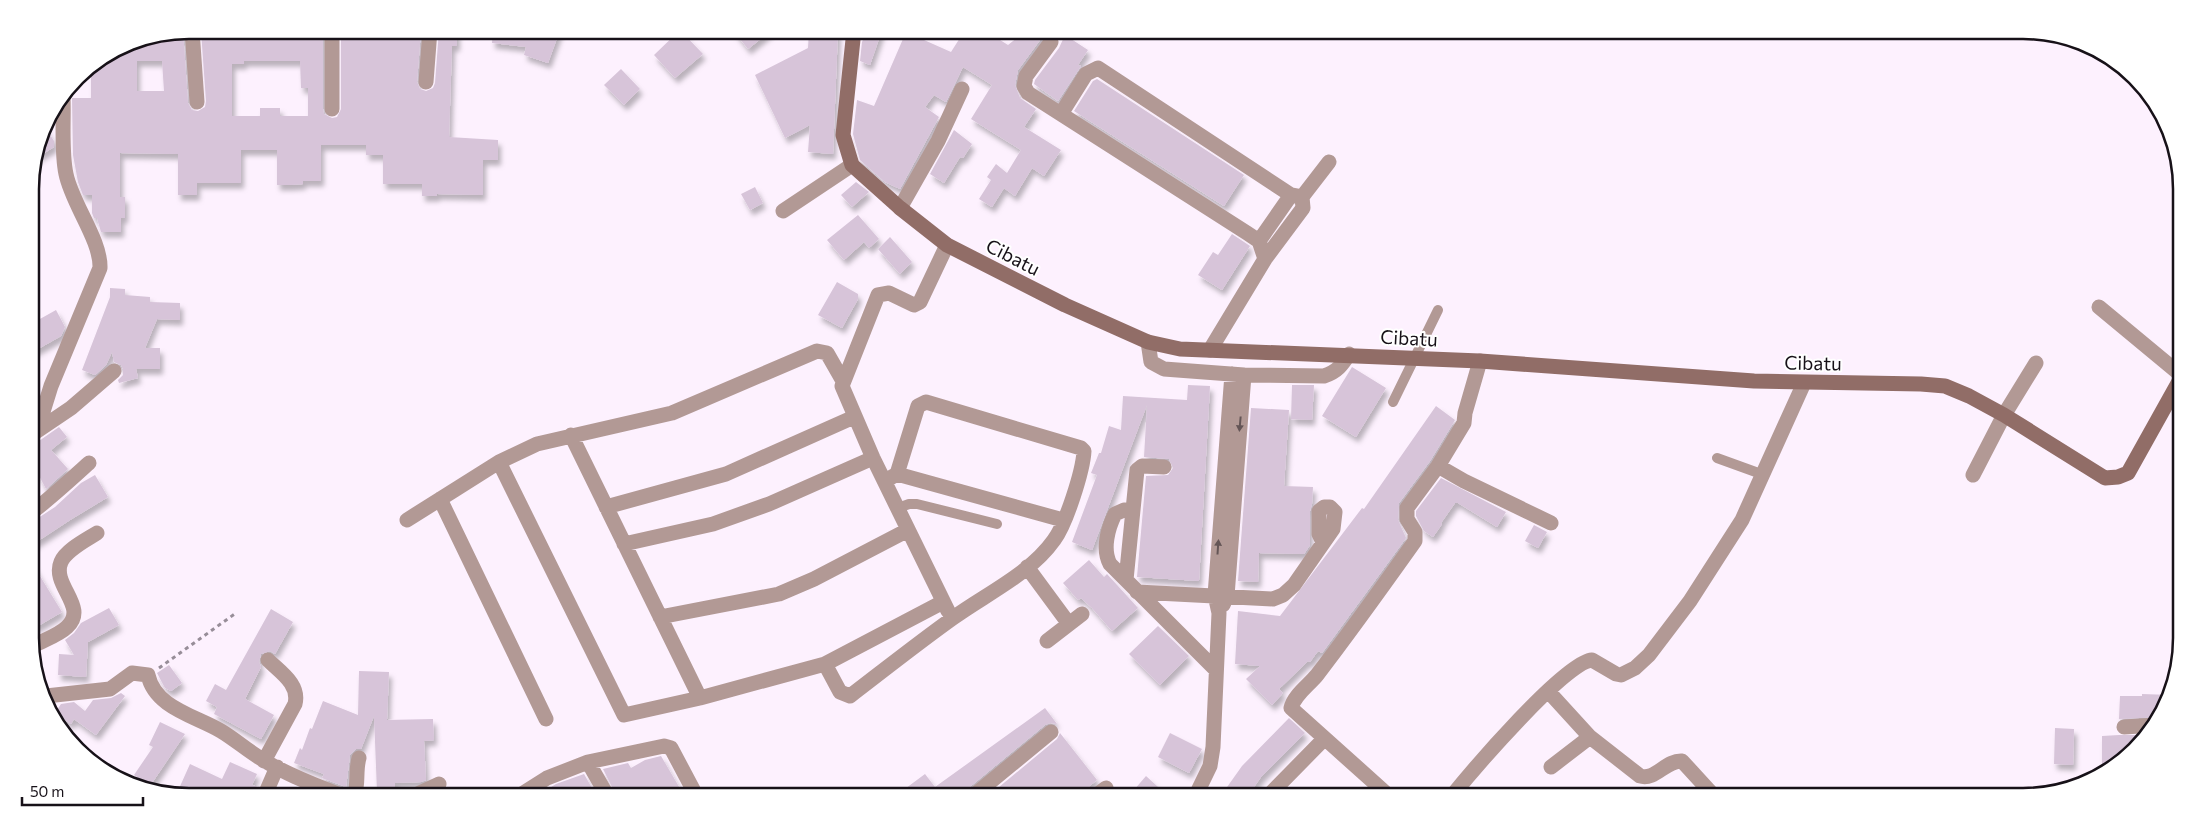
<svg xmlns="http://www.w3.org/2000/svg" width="2212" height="827" viewBox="0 0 2212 827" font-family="Commissioner,sans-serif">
  <defs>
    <filter id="shadow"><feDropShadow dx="3" dy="5.5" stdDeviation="2.5" flood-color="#0004"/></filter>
  </defs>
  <rect width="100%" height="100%" fill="#fdf1fe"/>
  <path fill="#d7c4d9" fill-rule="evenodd" filter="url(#shadow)" d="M 251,30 L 323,30 L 323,109 L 324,114 L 332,118 L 337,117 L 341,109 L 341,31 L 421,30 L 417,82 L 420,89 L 426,91 L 433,88 L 435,83 L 439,30 L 457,30 L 457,46 L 452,46 L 449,137 L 498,140 L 498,160 L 483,160 L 483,195 L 437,194 L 437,196 L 422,196 L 422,184 L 383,184 L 383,155 L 366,155 L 366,145 L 321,145 L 321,181 L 303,181 L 303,184 L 290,185 L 277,185 L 277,150 L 241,150 L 241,183 L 197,183 L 197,195 L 178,195 L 178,154 L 120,153 L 120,197 L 125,197 L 125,218 L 121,218 L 121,232 L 101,232 L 97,218 L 94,218 L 92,213 L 92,195 L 83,195 L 78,182 L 73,155 L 72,98 L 91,98 L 91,65 L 128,42 L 183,31 L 188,103 L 192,110 L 198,111 L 205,107 L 206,101 L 201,31 L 219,31 L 219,39 L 250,39 ZM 137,61 L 162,61 L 164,91 L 137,91 ZM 244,61 L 300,61 L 301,88 L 308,88 L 308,116 L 280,116 L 280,108 L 260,108 L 260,116 L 232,116 L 232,64 L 244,64 Z
    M 493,30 L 560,30 L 548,63 L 524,55 L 526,47 L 492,43 Z
    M 680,30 L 703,54 L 675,78 L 654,55 Z
    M 733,30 L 772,30 L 748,49 Z
    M 809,30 L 838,30 L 833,154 L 808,152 L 810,125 L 785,138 L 755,75 L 808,48 Z
    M 867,30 L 882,30 L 870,65 L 860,61 L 862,42 Z
    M 965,30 L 984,30 L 1008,45 L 1027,30 L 1045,30 L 1049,33 L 1043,36 L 1018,70 L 1015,85 L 1020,98 L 1036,109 L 1024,127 L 1061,150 L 1044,176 L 1032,168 L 1015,196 L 1004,188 L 992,207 L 979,199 L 991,180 L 987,177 L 996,164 L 1007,173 L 1021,150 L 971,119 L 992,85 L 963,67 L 946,102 L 934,95 L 925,107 L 939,117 L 900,189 L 885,182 L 860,160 L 853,134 L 857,100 L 874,106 L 906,32 L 951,52 Z
    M 1065,35 L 1088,50 L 1078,65 L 1081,66 L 1058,101 L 1034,84 L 1035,80 L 1059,48 Z
    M 621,69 L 640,89 L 624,105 L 604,85 Z
    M 1097,79 L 1244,175 L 1224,206 L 1074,111 L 1093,81 Z
    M 44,126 L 54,141 L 54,147 L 36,158 Z
    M 954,130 L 972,144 L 963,158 L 960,157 L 944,183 L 930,174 Z
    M 856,182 L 869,192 L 852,207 L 841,195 Z
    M 755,187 L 763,203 L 750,210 L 741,194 Z
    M 858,215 L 879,239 L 869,248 L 864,242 L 844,260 L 827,240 Z
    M 1232,234 L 1250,246 L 1222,290 L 1198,275 L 1213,252 L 1218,255 Z
    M 890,237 L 912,262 L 900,274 L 878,249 Z
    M 837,282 L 858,294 L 858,299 L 842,328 L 818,315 Z
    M 110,288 L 125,289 L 125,295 L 150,297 L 150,302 L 180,303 L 180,320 L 157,319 L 145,348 L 160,348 L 160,369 L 136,369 L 138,378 L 119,383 L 118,380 L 123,375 L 123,369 L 121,365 L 114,362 L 112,352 L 106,365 L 95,375 L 82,370 L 110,297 Z
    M 56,310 L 65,327 L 61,336 L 31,353 L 31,324 Z
    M 1352,367 L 1386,388 L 1356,437 L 1322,416 Z
    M 1188,385 L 1210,386 L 1199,581 L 1137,577 L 1146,476 L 1168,475 L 1173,468 L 1169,459 L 1144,457 L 1147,405 L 1092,550 L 1072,542 L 1097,475 L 1091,473 L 1099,453 L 1101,453 L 1109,426 L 1121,430 L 1123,396 L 1187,400 Z
    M 1292,385 L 1314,385 L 1312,420 L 1291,419 Z
    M 1436,406 L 1455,420 L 1430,461 L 1399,503 L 1398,520 L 1406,538 L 1322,653 L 1318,651 L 1310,662 L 1308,661 L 1279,689 L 1283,693 L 1272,705 L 1246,679 L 1260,666 L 1235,664 L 1238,611 L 1280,616 L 1362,508 L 1364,509 Z
    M 1251,408 L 1289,410 L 1284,486 L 1313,487 L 1312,504 L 1310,511 L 1310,545 L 1304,554 L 1259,553 L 1258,582 L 1238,581 Z
    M 59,427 L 67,437 L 51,450 L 68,469 L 46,489 L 32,462 L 32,442 L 39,441 Z
    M 95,475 L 108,497 L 70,520 L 32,545 L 32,522 L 55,507 L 81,483 Z
    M 1441,478 L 1506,512 L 1497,527 L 1458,503 L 1455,503 L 1441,523 L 1442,524 L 1433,537 L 1424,531 L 1416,516 L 1416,511 Z
    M 1534,525 L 1547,532 L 1538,548 L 1525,541 Z
    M 1089,560 L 1104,577 L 1107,574 L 1138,608 L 1112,631 L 1092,608 L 1081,598 L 1078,600 L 1063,583 Z
    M 32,563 L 62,612 L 33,629 L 33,617 Z
    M 109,608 L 119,625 L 88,642 L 86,677 L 58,675 L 59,654 L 74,655 L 65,640 L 74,633 L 81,623 Z
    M 271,609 L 293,622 L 275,654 L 270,651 L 261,654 L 259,662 L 261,667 L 245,699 L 274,715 L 261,739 L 214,714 L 217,707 L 206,701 L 215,684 L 226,690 Z
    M 1158,626 L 1189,656 L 1160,685 L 1129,654 Z
    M 169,665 L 182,683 L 171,691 L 165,688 L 157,673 Z
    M 359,671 L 389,672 L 387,720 L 433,719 L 434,740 L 424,741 L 426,780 L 421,782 L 395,783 L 395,792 L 377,792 L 374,716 L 361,749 L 356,749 L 350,755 L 346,787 L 322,778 L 324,774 L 294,763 L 300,748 L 302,750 L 310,728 L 312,729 L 323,701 L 358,715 Z
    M 121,693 L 125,696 L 96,735 L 74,719 L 71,724 L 55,713 L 61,704 L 74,702 L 85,711 L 93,700 L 111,698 Z
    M 2142,694 L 2171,695 L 2160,717 L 2119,719 L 2120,696 L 2142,696 Z
    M 1045,708 L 1057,724 L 1050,723 L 1045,725 L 966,790 L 963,797 L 894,797 L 925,774 L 935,787 Z
    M 1289,718 L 1305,733 L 1261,777 L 1247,797 L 1220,797 L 1242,766 Z
    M 160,722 L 185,734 L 150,786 L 134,775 L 153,747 L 149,745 Z
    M 2055,728 L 2074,729 L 2073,765 L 2054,764 Z
    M 1060,733 L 1097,780 L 1076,797 L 987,797 L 1057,739 Z
    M 1170,733 L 1202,749 L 1189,773 L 1158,757 Z
    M 2119,735 L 2147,735 L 2120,764 L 2102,774 L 2102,736 Z
    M 661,756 L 685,797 L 617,797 L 603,769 L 628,763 L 631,768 L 645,760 Z
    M 230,762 L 257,774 L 252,785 L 258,787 L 255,797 L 189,797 L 177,793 L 190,764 L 222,779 Z
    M 584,774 L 597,797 L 535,797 L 556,784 Z
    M 1146,776 L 1169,797 L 1128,797 Z"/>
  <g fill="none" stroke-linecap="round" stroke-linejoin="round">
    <path stroke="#978d98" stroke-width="3" stroke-dasharray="4 4" stroke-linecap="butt" d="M 159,668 L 236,613"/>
    <path stroke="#b29995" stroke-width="10" d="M 1393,402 L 1438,310
      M 1717,458 L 1764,475
      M 898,508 L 909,504 L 917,504 L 997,524"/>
    <path stroke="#b29995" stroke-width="15" d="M 192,30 L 197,102
      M 1051,42 L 1026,76 L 1024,86 L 1028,93 L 1247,233 L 1259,241 L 1265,259
      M 426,82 L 430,30
      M 332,109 L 332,30
      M 1061,114 L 1086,74 L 1098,68 L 1291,195 L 1302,197
      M 900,208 L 938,141 L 962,89
      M 783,211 L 852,165
      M 1259,241 L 1291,195
      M 947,245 L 920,302 L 914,305 L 889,293 L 878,295 L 842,386 L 873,458 L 948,611
      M 2099,307 L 2181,375
      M 1148,342 L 1151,362 L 1164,369 L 1244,375 L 1324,376 C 1337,372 1342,365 1349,354
      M 1210,350 L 1265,259 L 1303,208 L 1302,197 L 1329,162
      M 37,431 L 51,386 L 100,268 C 101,240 72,204 66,174 C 61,151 64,120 63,96
      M 34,433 L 71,408 L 114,371
      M 571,435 L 700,698
      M 499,462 L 624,715 L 700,698 L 825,664 L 943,602
      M 1438,466 L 1464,481 L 1551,523
      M 897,474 L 1063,520
      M 1973,475 L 2004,415 L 2036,363
      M 440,499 L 546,719
      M 606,507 L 726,474 L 854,417
      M 1131,511 L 1124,510 L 1115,514 C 1108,528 1102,549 1110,564 L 1216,670
      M 32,512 C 52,497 70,480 89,463
      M 407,520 L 499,462 L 537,444 L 672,413 L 817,351 L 827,353 L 843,381
      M 624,544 L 713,524 L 769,504 L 873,458
      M 1027,567 L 1069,624
      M 1126,580 L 1137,470 L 1142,466 L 1164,467
      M 1137,592 L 1273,599 L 1283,595 L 1294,585 L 1333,529 L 1335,512 L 1330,507 L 1324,507 L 1319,511 L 1319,534 L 1323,542
      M 1223,605 L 1227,596 L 1244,375
      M 660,617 L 779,594 L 814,579 L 908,530
      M 1047,641 L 1082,614
      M 33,646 C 44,640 59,635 67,627 C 89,607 51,585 61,562 C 66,550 86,540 97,533
      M 825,664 L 840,692 L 850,696 C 884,670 918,643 953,618 C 986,594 1030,574 1054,540 C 1066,524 1083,471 1084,451 L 1081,448 L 926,402 L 918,406 L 897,474 L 885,481
      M 1548,691 L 1590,737 L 1640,776 C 1655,781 1666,760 1682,761 L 1715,797
      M 46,696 L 110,689 L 132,673 L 148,675 C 155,708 196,716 221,731 C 236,740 249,752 265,761 C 289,776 318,786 345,797
      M 2124,727 L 2156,725
      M 264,761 L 295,704 C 300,684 280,672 268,660
      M 588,762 L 608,797
      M 1551,767 L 1590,737
      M 1271,793 L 1324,739
      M 1388,795 L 1291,708 C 1294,695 1309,685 1317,675 C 1351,631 1383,586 1415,541 L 1415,532 L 1407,519 L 1407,508 L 1438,466 L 1464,423 L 1465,413 L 1480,361
      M 264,797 L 277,767
      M 354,797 C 359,783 355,772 359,758
      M 411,797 L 439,784
      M 517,797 L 547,778 L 588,762 L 664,746 L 671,748 L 697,797
      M 972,797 L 1051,732
      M 1094,797 L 1106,788
      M 1195,797 L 1210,766 L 1213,747 L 1219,613 L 1215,595 L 1232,374
      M 1451,797 C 1472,771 1565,662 1592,660 L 1616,674 L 1621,675 L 1635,668 L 1649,655 L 1690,601 L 1742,520 L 1804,383"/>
    <path stroke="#916d67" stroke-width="15" d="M 854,30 L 843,135 L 852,165 L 900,208 L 947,245 L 1065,305 L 1148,342 L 1180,349 L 1480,361 L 1754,381 L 1921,384 L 1945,386 L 1969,396 L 2004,415 L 2105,478 L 2118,477 L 2128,473 L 2181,378"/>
  </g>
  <defs><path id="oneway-solid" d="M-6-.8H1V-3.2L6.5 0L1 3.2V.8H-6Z" transform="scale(1.25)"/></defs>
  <g fill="#645556">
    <use href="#oneway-solid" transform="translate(1240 424) rotate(95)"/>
    <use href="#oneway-solid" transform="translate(1218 547) rotate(-86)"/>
  </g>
  <g text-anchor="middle" stroke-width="4" stroke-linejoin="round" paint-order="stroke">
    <g font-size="19" fill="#171118" stroke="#fff">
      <text transform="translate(1013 257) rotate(27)" y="7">Cibatu</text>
      <text transform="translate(1409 338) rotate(3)" y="7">Cibatu</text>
      <text transform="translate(1813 363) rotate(1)" y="7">Cibatu</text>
    </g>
  </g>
  <path d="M0 0H2212V827H0ZM189 39H2023A150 150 0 0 1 2173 189V638A150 150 0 0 1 2023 788H189A150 150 0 0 1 39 638V189A150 150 0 0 1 189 39Z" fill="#fff" fill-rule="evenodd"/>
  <path fill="none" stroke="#171118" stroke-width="2.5" d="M189 39H2023A150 150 0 0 1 2173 189V638A150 150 0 0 1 2023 788H189A150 150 0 0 1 39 638V189A150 150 0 0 1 189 39Z"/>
  <path d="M22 797v8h121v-8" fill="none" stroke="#171118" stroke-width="2.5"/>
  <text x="30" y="797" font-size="15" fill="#171118" stroke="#ffffff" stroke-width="4" paint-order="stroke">50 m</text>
</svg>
